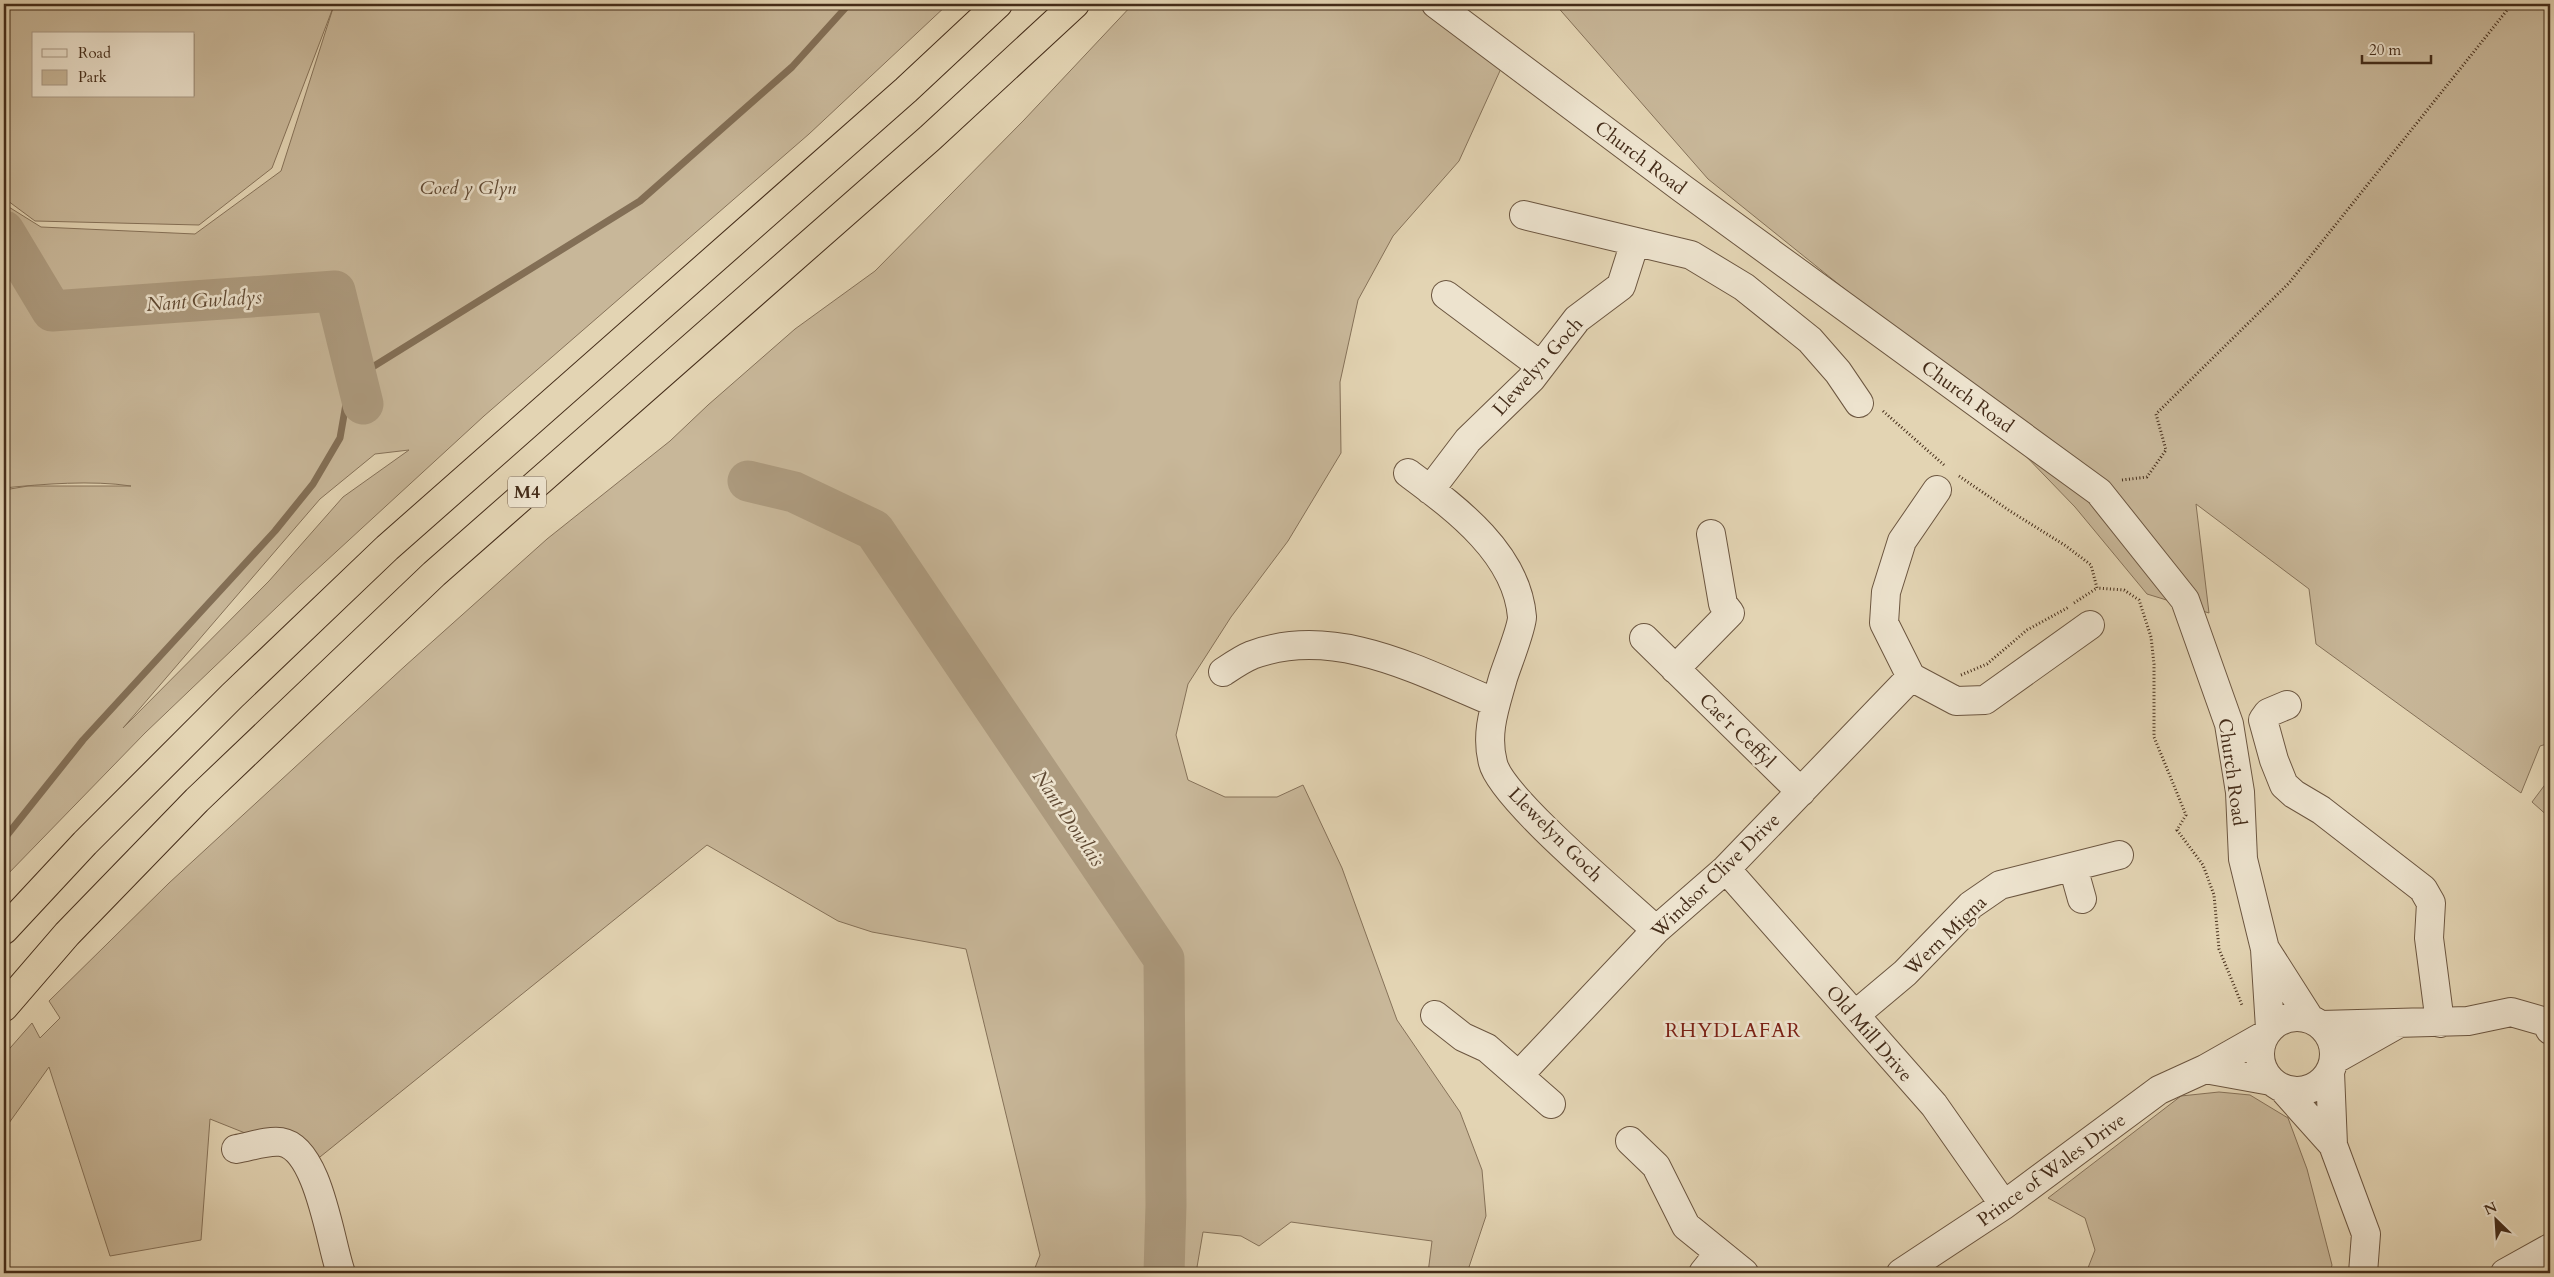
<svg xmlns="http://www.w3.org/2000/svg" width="2554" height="1277" viewBox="0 0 2554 1277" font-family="Cardo,serif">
  <rect width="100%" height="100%" fill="#e3d4b3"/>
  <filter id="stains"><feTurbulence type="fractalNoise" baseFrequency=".004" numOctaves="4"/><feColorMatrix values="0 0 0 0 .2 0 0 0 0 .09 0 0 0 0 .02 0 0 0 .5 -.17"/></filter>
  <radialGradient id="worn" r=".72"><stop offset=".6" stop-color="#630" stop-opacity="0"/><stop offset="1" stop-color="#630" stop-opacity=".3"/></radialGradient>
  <path fill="#c8b799" stroke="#867259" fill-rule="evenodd" d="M 4,4 L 948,4 L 809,134 L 484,416 L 300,585 L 145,733 L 4,878 L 4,490 L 28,486 L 131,486 C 92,480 43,484 4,488 L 4,204 L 41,227 L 195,234 L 281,171 L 334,5 L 272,168 L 199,225 L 35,221 L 4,198 ZM 34,34 L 194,34 L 194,96 L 34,96 ZM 409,450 L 343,497 L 269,581 L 123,728 L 320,499 L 375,454 Z
    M 1133,4 L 1422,4 L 1504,62 L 1459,161 L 1393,236 L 1358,300 L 1340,382 L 1341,453 L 1288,541 L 1231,617 L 1188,684 L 1176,735 L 1188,780 L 1225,797 L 1277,797 L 1303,785 L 1342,868 L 1397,1020 L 1460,1112 L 1482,1170 L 1486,1216 L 1467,1273 L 1428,1273 L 1432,1241 L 1291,1222 L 1259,1246 L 1241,1236 L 1203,1232 L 1196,1273 L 1033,1273 L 1040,1255 L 966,949 L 872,932 L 838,921 L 707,845 L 310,1165 L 270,1143 L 210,1119 L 201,1240 L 110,1256 L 49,1067 L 4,1130 L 4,1055 L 32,1023 L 40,1038 L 60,1018 L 49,1001 L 169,883 L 405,666 L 547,539 L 670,441 L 708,405 L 795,329 L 875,271 L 1024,120 Z
    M 1555,4 L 2550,4 L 2550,743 L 2540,746 L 2521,793 L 2316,644 L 2309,589 L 2196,504 L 2209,613 L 2147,594 L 2075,507 L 1934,361 L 1708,179 Z
    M 2550,778 L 2550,818 L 2532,802 Z
    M 2219,1092 L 2250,1095 L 2288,1118 L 2307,1169 L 2332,1265 L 2330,1273 L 2086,1273 L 2095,1250 L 2085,1218 L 2048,1198 L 2181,1096 Z"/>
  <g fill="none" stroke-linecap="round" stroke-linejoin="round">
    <path stroke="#836f56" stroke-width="7" d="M 4,839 L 83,740 L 275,531 L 313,484 L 340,438 L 350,381 L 640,201 L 792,67 L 849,4"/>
    <path stroke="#ad9b7f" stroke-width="41" d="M 4,231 L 52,311 L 335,291 L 363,404
      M 748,481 L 794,492 L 874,530 L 1164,959 L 1166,1205 L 1164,1273"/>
    <defs>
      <path id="minor" d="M 1436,4 L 1683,189 L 2099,492 L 2185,600 L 2229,724 L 2240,792 L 2243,859 L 2265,949 L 2270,1028
        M 1524,215 L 1691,255 L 1744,287 L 1810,340 L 1838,372 L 1859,403
        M 1446,295 L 1541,366
        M 1408,473 C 1455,508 1517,553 1522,617 C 1522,628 1507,665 1503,678 C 1495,707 1485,733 1493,763 C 1501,798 1624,900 1656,930
        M 1430,490 L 1468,440 L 1531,379 L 1577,319 L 1621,286 L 1635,242
        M 1937,490 L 1902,541 L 1886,592 L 1884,623 L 1911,677 L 1956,701 L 1985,700 L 2090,625
        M 1644,638 L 1801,792
        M 1675,669 L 1730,613 L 1723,604 L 1711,534
        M 1223,672 C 1232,666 1242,659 1252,655 C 1335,624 1421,672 1496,703
        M 2287,705 L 2268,713 L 2263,720 L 2274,760 L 2284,785 L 2294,794 L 2321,810 L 2423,889 L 2431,903 L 2429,938 L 2440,1023
        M 2073,867 L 2082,899
        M 1726,869 L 1934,1105 L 2004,1205
        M 2266,950 L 2310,1019
        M 1435,1015 L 1463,1037 L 1487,1048 L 1551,1104
        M 1855,1015 L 1905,973 L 1971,905 L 2000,885 L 2119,855
        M2260 1054a37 37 0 1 1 74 0a37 37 0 1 1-74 0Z
        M 2321,1025 L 2468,1021 L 2511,1012 L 2546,1022 L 2550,1030
        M 2334,1060 L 2396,1025
        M 2205,1069 L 2271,1081
        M 2330,1072 L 2333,1145 L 2366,1234 L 2363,1273
        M 1520,1074 L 1656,930 L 1726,869 L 1911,677
        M 2283,1089 L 2333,1145
        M 1630,1141 L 1656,1166 L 1686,1226 L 1744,1273
        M 236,1149 C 249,1147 268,1140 281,1142 C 319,1148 330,1243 341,1273
        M 1703,1273 L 1719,1253
        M 1901,1273 L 2004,1205 L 2159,1090 L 2205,1069 L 2265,1035
        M 2505,1273 L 2550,1248"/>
      <path id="highway" d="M 4,930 L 85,843 L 232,696 L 387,548 L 906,90 L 998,4
        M 4,1007 L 67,934 L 197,800 L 434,574 L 930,138 L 1075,4"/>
    </defs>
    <use href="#minor" stroke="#6c5640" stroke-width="30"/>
    <use href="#highway" stroke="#442c19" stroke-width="30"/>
    <path stroke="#442c19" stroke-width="3" stroke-dasharray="1 2.5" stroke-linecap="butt" d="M 1883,411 L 1944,465
      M 1959,476 L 2010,511 L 2066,546 L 2091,565 L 2097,588 L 2124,590 L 2139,600 L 2151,637 L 2154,664 L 2154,737 L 2186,815 L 2177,830 L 2203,865 L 2214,895 L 2219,949 L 2242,1005
      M 2122,480 L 2147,477 L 2166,450 L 2156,414 L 2289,283 L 2512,4
      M 2074,603 L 2097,588
      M 1961,675 L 1987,664 L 2027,630 L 2069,607"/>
    <use href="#minor" stroke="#ede3ce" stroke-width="28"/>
    <use href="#highway" stroke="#e3d4b3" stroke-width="28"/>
  </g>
  <g text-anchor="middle" stroke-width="5" stroke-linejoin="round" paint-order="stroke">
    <rect fill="#ede3ce" stroke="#77634f" stroke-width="1" x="508" y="476.5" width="38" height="31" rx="4"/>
    <g font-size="18" font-weight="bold" fill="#442c19">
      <text x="527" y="498">M4</text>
    </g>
    <g font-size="19" fill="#442c19" stroke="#ede3ce">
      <text transform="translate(1641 157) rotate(37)" y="7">Church Road</text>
      <text transform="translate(1537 366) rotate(-48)" y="7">Llewelyn Goch</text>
      <text transform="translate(1968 396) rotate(36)" y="7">Church Road</text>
      <text transform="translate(1738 730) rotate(44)" y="7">Cae'r Ceffyl</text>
      <text transform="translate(2233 772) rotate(82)" y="7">Church Road</text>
      <text transform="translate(1556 834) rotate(45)" y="7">Llewelyn Goch</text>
      <text transform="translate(1715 875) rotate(-44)" y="7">Windsor Clive Drive</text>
      <text transform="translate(1945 935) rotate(-44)" y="7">Wern Migna</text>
      <text transform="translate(1870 1033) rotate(49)" y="7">Old Mill Drive</text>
      <text transform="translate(2051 1169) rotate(-36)" y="7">Prince of Wales Drive</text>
    </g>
    <g font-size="19" font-style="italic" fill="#5e4833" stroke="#ede3ce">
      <text x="468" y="194">Coed y Glyn</text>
    </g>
    <g font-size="20" font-style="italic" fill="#5e4832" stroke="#ede3ce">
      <text transform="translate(204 300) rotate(-4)" y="7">Nant Gwladys</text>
      <text transform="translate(1069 818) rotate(56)" y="7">Nant Dowlais</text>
    </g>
    <g font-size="20" letter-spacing="1" fill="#7a1f14" stroke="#ede3ce">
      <text x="1733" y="1037">RHYDLAFAR</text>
    </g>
  </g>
  <rect width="2554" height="1277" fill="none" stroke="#e3d4b3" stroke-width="20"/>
  <rect x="5" y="5" width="2544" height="1267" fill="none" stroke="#442c19" stroke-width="2.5"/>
  <rect x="10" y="10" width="2534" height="1257" fill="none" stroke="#442c19"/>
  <rect x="32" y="32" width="162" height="65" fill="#ede3ce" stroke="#a99a86"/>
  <rect x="42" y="49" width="25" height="8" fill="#ede3ce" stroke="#a99a86"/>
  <text x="78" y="58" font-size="15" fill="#442c19">Road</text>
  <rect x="42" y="70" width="25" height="15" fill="#c8b799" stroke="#a99a86"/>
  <text x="78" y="82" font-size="15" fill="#442c19">Park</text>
  <g transform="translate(2496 1220) rotate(335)" stroke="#ede3ce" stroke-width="4" paint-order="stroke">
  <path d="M0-4L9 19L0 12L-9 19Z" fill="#442c19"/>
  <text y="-8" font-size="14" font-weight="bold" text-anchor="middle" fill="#442c19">N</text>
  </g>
  <path d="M2362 55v8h69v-8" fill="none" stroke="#442c19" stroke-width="2.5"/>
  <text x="2369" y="55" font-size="15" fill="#442c19" stroke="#ede3ce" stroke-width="4" paint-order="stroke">20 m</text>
  <rect width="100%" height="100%" filter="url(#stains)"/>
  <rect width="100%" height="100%" fill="url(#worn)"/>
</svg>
